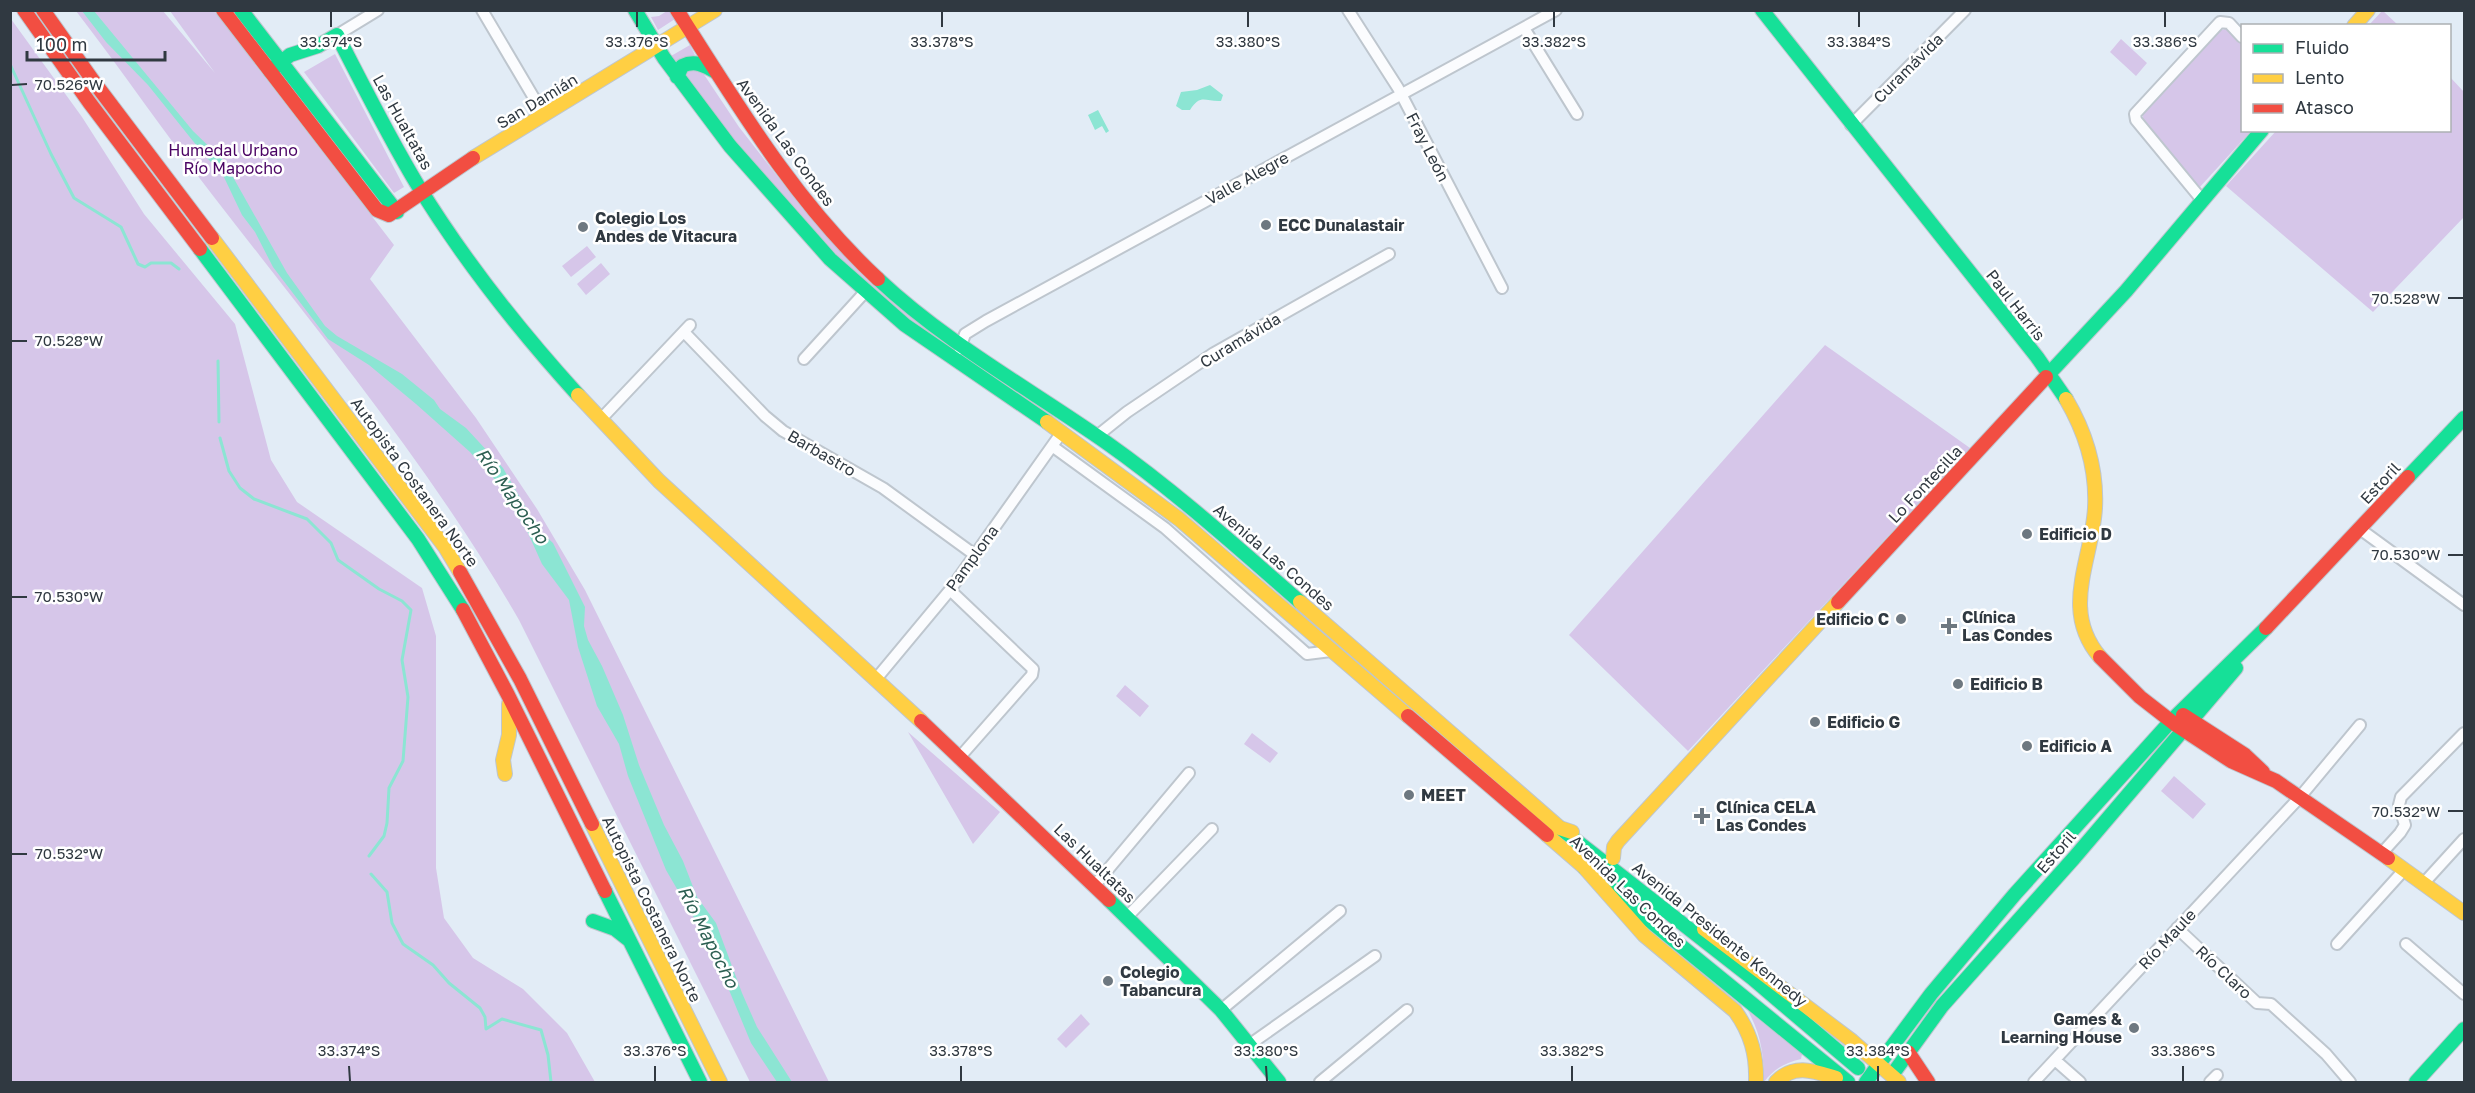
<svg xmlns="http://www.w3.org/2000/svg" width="2475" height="1093" viewBox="0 0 2475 1093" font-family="'Golos Text',sans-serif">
  <rect width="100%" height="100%" fill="#e2ecf6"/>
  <path fill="#d6c6e9" d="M 76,11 L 163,11 L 215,73 L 170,11 L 214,11 L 394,245 L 370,279 L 476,418 L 537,509 L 585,590 L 829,1082 L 750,1082 L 519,620 C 432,469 320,334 214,197 C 166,135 123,72 76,11 Z
    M 667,11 L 670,11 L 675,19 L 658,30 L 651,17 L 659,16 Z
    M 2382,11 L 2383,11 L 2398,25 L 2369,25 Z
    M 11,19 L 82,117 L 144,214 L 235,324 L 271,460 L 297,502 L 422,588 L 436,636 L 436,868 L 444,918 L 473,958 L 523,989 L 567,1033 L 595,1082 L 11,1082 Z
    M 2225,29 L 2231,30 L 2242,44 L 2242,130 L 2251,131 L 2199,188 L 2146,124 L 2143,118 L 2143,111 L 2219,31 Z
    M 2121,39 L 2147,63 L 2136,76 L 2110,52 Z
    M 690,45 L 695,55 L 675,64 L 671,56 Z
    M 335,54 L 404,187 L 394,193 L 304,72 Z
    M 701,70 L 739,127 L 803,209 L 945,341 L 943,343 C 928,333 912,323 898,311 C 818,244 749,160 684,77 L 685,71 Z
    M 2450,77 L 2464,92 L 2464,217 L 2373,312 L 2226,186 L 2276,131 L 2450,130 Z
    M 587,246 L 596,257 L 571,277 L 562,266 Z
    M 601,263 L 610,274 L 586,295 L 577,284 Z
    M 1825,345 L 1970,448 L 1688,751 L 1569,635 Z
    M 1125,685 L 1149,706 L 1140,717 L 1116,696 Z
    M 908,732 L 1000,812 L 973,844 Z
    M 1252,733 L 1278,753 L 1270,763 L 1244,744 Z
    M 2174,776 L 2206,804 L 2193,819 L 2161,791 Z
    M 1748,1011 L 1802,1054 L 1801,1059 C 1784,1063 1774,1069 1764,1082 C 1764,1056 1761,1034 1748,1011 Z
    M 1081,1014 L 1090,1024 L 1066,1048 L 1057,1039 Z"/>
  <path fill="#8ce5d3" d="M 82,11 L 94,11 L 193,131 L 224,161 L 287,273 L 325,326 L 337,336 L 402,374 L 434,400 L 440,409 L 466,428 L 503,468 L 538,529 L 553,543 L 585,607 L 584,626 L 588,640 L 602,666 L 623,715 L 639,765 L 664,825 L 683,861 L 697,897 L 716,923 L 742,993 L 757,1027 L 792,1082 L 777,1082 L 751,1043 L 712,949 L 666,870 L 628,776 L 619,744 L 597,706 L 578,647 L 569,600 L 542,564 L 528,533 L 497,482 L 470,452 L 416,404 L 369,365 L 328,339 L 273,267 L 255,232 L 242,215 L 222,173 L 205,156 L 148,85 L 106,42 Z
    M 1210,85 L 1223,95 L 1221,101 C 1205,102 1201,93 1190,110 L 1182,110 L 1176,106 L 1181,92 L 1197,90 Z
    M 1098,110 L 1109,131 L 1106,133 L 1102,126 L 1095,130 L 1088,115 Z"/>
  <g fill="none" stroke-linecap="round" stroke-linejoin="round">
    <path stroke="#8ce5d3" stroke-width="3" d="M 10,64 L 51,154 L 74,198 L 121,227 L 138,264 L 145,267 L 151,263 L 171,263 L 179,269
      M 218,361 L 219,422
      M 220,438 L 229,471 L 240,488 L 254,499 L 307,519 L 331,543 L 338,560 L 379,589 L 402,601 L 411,610 L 402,660 L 408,697 L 403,761 L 389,788 L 387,823 L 384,836 L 369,856
      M 371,874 L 387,892 L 392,923 L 403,944 L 433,965 L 449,983 L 480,1008 L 485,1017 L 486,1029 L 502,1019 L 541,1030 L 548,1055 L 551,1082"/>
    <defs>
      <path id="street" d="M 482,10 L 544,115
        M 1348,10 L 1398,88 L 1502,288
        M 1524,28 L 1577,114
        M 337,35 L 378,10
        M 1851,125 L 1965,10
        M 2202,200 L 2136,120 L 2135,114 L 2220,22 L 2229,23 L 2242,37
        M 684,332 L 765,416 L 783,431 L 883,488 L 975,555
        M 960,349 L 965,334 L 986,321 L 1556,10
        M 804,359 L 865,292
        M 601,419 L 690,325
        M 1097,436 L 1127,412 L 1214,353 L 1389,254
        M 1052,446 L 1165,528 L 1307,654 L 1331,651
        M 2360,529 L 2464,605
        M 950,590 L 1033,669 L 1032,675 L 959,758
        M 876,679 L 950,590 L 1062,432
        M 2381,854 L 2400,833 L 2405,825 L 2399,805 L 2401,797 L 2464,733
        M 2423,884 L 2464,839
        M 1094,886 L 1189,773
        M 1127,917 L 1212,829
        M 2177,928 L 2257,1003 L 2271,1004 L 2326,1054 L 2350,1082
        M 2337,944 L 2404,870
        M 2406,944 L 2464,994
        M 1221,1010 L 1340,911
        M 1249,1045 L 1375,956
        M 2055,1060 L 2080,1082
        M 1320,1082 L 1407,1010
        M 2034,1082 L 2300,797 L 2360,725
        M 2210,1082 L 2217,1075"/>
      <path id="fast" d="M 241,10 L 397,212
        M 635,10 L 664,58 L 730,146 L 830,259 L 905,325 L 1047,422
        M 1762,10 L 2037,357 L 2066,399
        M 270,71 L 290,55 L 318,46 L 337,35 C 363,85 388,136 417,184 C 463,259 519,330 578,395
        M 677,77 L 682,66 C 695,60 704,65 716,72
        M 200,249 L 418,539 L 463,610
        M 878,279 C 946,343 1030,389 1107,443 C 1175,491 1237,547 1300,602
        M 2046,377 L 2126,291 L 2262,130
        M 2408,477 L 2464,418
        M 1560,828 L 1752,978 L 1858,1068
        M 1584,867 L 1848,1082
        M 605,891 L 700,1082
        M 1109,900 L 1221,1010 L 1279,1082
        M 593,921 L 615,929 L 629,940
        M 1879,1064 L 1931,994 L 2015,894 L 2171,721 L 2266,628
        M 1892,1075 L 1942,1006 L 2074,858 L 2236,668
        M 1866,1082 L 1879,1064
        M 2416,1082 L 2464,1029"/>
      <path id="slow" d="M 2354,26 L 2368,10
        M 473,158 L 715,10
        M 212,238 L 445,547 L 460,572
        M 578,395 L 659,481 L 921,721
        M 2066,399 C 2086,433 2097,469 2095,508 C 2092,561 2060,610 2100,657
        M 1047,422 L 1179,519 L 1408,716
        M 1300,602 L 1560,828 L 1572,832
        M 505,774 L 503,760 L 509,735 L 509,704
        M 592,824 L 720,1082
        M 1547,835 L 1584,867 L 1644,935 L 1735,1011 C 1751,1033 1757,1055 1756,1082
        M 1613,858 L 1614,847 L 1618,841 L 1838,602
        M 2388,858 L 2464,913
        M 1704,929 L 1852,1041 L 1899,1082
        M 1776,1082 C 1794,1063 1814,1071 1836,1078"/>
      <path id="jam" d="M 24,10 L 89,102 L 200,249
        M 43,10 L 94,82 L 212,238
        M 223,10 L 377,210 L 389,215 L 473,158
        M 677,10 C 737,104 795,202 878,279
        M 460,572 L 520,679 L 592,824
        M 1838,602 L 2046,377
        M 463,610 L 508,695 L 605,891
        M 2266,628 L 2408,477
        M 2100,657 L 2140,697 L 2176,725 L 2231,761 L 2276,781 L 2388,858
        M 2183,715 L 2245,755 L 2263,772
        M 1408,716 L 1547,835
        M 921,721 L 1109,900
        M 1908,1052 L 1928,1082"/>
    </defs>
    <use href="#street" stroke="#bec6ce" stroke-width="14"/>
    <use href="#fast" stroke="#bec6ce" stroke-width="16"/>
    <use href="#slow" stroke="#bec6ce" stroke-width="16"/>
    <use href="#jam" stroke="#bec6ce" stroke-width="16"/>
    <use href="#street" stroke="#fbfcfe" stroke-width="10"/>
    <use href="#fast" stroke="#16e098" stroke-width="14"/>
    <use href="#slow" stroke="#ffcf43" stroke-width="14"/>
    <use href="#jam" stroke="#f24e42" stroke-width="14"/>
  </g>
  <path fill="none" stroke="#303941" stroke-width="2" d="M 331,12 L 331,27M 637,12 L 637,27M 942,12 L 942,27M 1248,12 L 1248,27M 1554,12 L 1554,27M 1859,12 L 1859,27M 2165,12 L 2165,27M 12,85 L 27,84M 2448,298 L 2463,298M 12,341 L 27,341M 2448,555 L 2463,555M 12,597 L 27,597M 2448,811 L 2463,811M 12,854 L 27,854M 349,1066 L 350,1081M 655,1066 L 655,1081M 961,1066 L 961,1081M 1266,1066 L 1267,1081M 1572,1066 L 1572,1081M 1878,1066 L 1878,1081M 2183,1066 L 2183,1081"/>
  <g fill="#6e7880" stroke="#fff" stroke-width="2">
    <circle cx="1266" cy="225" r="6"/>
    <circle cx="583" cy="227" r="6"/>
    <circle cx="2027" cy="534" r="6"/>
    <circle cx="1901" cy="619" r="6"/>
    <path d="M1946 617h6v6h6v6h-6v6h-6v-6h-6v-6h6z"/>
    <circle cx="1958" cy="684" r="6"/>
    <circle cx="1815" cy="722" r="6"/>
    <circle cx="2027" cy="746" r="6"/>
    <circle cx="1409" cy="795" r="6"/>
    <path d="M1699 807h6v6h6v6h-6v6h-6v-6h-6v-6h6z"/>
    <circle cx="1108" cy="981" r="6"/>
    <circle cx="2134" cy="1028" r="6"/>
  </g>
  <g text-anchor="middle" stroke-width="5" stroke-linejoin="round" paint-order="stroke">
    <g font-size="16" fill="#303941" stroke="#fff">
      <text transform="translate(1908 68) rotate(-45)" y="6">Curamávida</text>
      <text transform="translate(537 101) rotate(-31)" y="6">San Damián</text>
      <text transform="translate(403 122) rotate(61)" y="6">Las Hualtatas</text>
      <text transform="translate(786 142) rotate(54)" y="6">Avenida Las Condes</text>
      <text transform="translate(1428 147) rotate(63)" y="6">Fray León</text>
      <text transform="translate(1247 178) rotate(-29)" y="6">Valle Alegre</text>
      <text transform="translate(2016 305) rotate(52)" y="6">Paul Harris</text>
      <text transform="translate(1240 340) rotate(-31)" y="6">Curamávida</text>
      <text transform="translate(822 453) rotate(30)" y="6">Barbastro</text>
      <text transform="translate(415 482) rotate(54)" y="6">Autopista Costanera Norte</text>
      <text transform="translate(2380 483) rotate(-47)" y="6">Estoril</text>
      <text transform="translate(1925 484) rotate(-47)" y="6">Lo Fontecilla</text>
      <text transform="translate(1274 557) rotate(41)" y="6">Avenida Las Condes</text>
      <text transform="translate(972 558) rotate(-54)" y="6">Pamplona</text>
      <text transform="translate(2056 852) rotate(-49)" y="6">Estoril</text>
      <text transform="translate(1095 863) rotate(44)" y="6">Las Hualtatas</text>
      <text transform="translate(1628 891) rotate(44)" y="6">Avenida Las Condes</text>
      <text transform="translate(652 909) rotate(64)" y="6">Autopista Costanera Norte</text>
      <text transform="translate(1720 934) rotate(39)" y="6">Avenida Presidente Kennedy</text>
      <text transform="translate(2167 939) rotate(-47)" y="6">Río Maule</text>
      <text transform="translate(2224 972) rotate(43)" y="6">Río Claro</text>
    </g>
    <g font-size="16" fill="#4a0363" stroke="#fff">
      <text x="233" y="156">Humedal Urbano<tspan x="233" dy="18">Río Mapocho</tspan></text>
    </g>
    <g font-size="16" font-weight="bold" fill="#303941" stroke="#fff" text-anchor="start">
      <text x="595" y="224">Colegio Los<tspan x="595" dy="18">Andes de Vitacura</tspan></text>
      <text x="1278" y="231">ECC Dunalastair</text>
      <text x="2039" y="540">Edificio D</text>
      <text x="1962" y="623">Clínica<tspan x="1962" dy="18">Las Condes</tspan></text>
      <text x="1889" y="625" text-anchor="end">Edificio C</text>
      <text x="1970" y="690">Edificio B</text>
      <text x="1827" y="728">Edificio G</text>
      <text x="2039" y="752">Edificio A</text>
      <text x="1421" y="801">MEET</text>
      <text x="1716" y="813">Clínica CELA<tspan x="1716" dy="18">Las Condes</tspan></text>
      <text x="1120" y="978">Colegio<tspan x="1120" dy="18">Tabancura</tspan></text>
      <text x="2122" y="1025" text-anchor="end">Games &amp;<tspan x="2122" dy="18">Learning House</tspan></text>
    </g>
    <g font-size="18" font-style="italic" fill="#2c5f52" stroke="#fff">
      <text transform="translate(512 496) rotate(55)" y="6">Río Mapocho</text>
      <text transform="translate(708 937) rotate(63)" y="6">Río Mapocho</text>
    </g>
  </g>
  <g font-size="15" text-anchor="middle" fill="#303941" stroke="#fff" stroke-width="5" stroke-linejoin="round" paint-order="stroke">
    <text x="331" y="47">33.374°S</text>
    <text x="637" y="47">33.376°S</text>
    <text x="942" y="47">33.378°S</text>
    <text x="1248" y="47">33.380°S</text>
    <text x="1554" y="47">33.382°S</text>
    <text x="1859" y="47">33.384°S</text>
    <text x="2165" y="47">33.386°S</text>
    <text x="69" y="90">70.526°W</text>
    <text x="2406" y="304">70.528°W</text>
    <text x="69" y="346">70.528°W</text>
    <text x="2406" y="560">70.530°W</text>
    <text x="69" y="602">70.530°W</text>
    <text x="2406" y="817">70.532°W</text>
    <text x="69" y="859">70.532°W</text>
    <text x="349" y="1056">33.374°S</text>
    <text x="655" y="1056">33.376°S</text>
    <text x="961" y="1056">33.378°S</text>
    <text x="1266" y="1056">33.380°S</text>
    <text x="1572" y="1056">33.382°S</text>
    <text x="1878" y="1056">33.384°S</text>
    <text x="2183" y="1056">33.386°S</text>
  </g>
  <rect width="2475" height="1093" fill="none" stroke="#303941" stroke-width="24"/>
  <rect x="2241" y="24" width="210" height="108" fill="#ffffff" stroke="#acb0b3" stroke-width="1.5"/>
  <rect x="2253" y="44" width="30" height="9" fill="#16e098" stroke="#acb0b3" stroke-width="1.5"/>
  <text x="2295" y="54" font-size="18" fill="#303941">Fluido</text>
  <rect x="2253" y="74" width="30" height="9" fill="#ffcf43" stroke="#acb0b3" stroke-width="1.5"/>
  <text x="2295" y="84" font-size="18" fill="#303941">Lento</text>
  <rect x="2253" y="104" width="30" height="9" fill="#f24e42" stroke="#acb0b3" stroke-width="1.5"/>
  <text x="2295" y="114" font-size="18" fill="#303941">Atasco</text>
  <path d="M27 51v9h138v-9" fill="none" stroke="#303941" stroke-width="3"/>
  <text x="36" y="51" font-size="18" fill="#303941" stroke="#ffffff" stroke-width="4.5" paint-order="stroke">100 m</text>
</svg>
